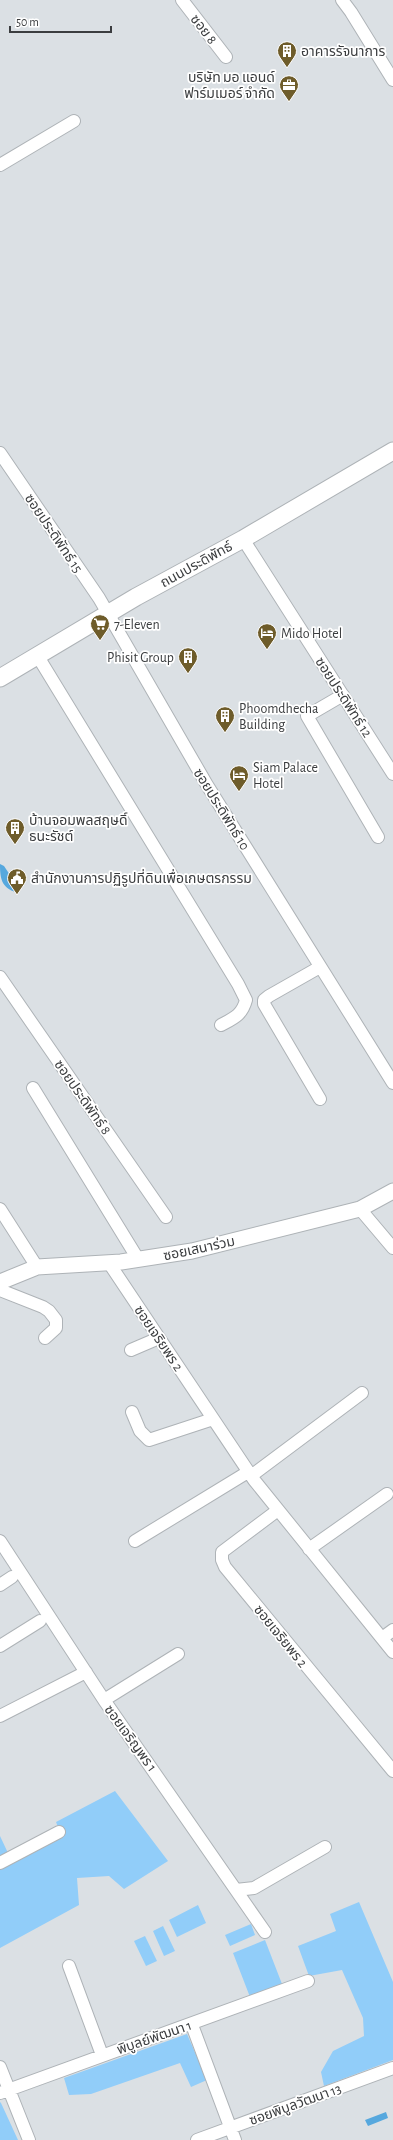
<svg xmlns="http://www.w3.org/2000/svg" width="393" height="2140" viewBox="0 0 393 2140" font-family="'Alegreya Sans','Noto Sans Thai',sans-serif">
  <rect width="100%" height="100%" fill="#dbe0e4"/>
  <path fill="#91cdf9" d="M 115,1791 L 168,1861 L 124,1889 L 109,1876 L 77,1878 L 79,1905 L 0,1948 L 0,1836 L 8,1853 L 58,1827 L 56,1822 Z
    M 359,1902 L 393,1982 L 393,2060 L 324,2086 L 321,2072 L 333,2051 L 364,2036 L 363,2018 L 342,1970 L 309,1976 L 298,1946 L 336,1931 L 330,1914 Z
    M 198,1905 L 206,1923 L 177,1937 L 169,1920 Z
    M 251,1924 L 255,1935 L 230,1946 L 225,1935 Z
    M 163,1926 L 175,1951 L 164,1956 L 153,1931 Z
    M 145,1936 L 157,1961 L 146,1966 L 134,1941 Z
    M 265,1940 L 282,1984 L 250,1997 L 233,1953 Z
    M 187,2034 L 207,2080 L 191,2087 L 180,2063 L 91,2094 L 69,2095 L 64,2078 Z
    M 0,2102 L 1,2103 L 18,2140 L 0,2140 Z"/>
  <path fill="#56a8de" d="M 0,864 L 4,866 L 18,887 L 16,892 C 1,888 0,877 0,864 Z
    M 386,2112 L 388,2118 L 368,2126 L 365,2120 Z"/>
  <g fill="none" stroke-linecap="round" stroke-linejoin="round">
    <defs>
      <path id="minor" d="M 182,0 L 226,57
        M 342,0 L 351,12 L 393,80
        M 0,165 L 74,121
        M 0,453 L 99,598 L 207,785 L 393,1083
        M 243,539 L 393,774
        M 37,655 L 238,984 L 246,1000 C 242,1015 234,1018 221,1025
        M 343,695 L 307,716 L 378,837
        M 0,977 L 166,1217
        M 33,1088 L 138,1259
        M 320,1099 L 264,1004 L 264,1000 L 269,996 L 320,967
        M 0,1209 L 37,1267
        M 360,1209 L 393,1248
        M 109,1263 L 254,1480 L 393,1652
        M 0,1290 L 43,1307 L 49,1311 L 56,1320 L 56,1328 L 45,1338
        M 131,1350 L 159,1338
        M 132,1412 L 140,1431 L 149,1440 L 213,1419
        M 251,1476 L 362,1393
        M 278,1510 L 222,1552 L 222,1560 L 225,1567 L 393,1771
        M 0,1541 L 104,1700 L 265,1932
        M 135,1541 L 248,1472
        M 309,1549 L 387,1494
        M 0,1585 L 12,1577
        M 382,1638 L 393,1630
        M 0,1646 L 40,1621
        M 104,1700 L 178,1654
        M 0,1716 L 86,1672
        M 0,1863 L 59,1832
        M 236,1890 L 254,1888 L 325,1847
        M 69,1966 L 102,2055
        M 192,2025 L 235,2140
        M 0,2067 L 29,2140
        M 0,2093 L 308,1981
        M 197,2140 L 393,2068"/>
      <path id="tertiary" d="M 0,1282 L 37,1267 L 121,1262 L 192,1251 L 360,1209 L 393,1191"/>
      <path id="secondary" d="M 0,678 L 136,597 L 243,539 L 393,451"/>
    </defs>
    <use href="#minor" stroke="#aeb3b7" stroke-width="14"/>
    <use href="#tertiary" stroke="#aeb3b7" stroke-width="17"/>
    <use href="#secondary" stroke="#aeb3b7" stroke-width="19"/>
    <use href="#minor" stroke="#fff" stroke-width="12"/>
    <use href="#tertiary" stroke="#fff" stroke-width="15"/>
    <use href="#secondary" stroke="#fff" stroke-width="17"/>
  </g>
  <defs>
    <symbol id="building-pin" viewBox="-11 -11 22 30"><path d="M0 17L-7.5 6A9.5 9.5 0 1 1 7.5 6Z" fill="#6e5c2a" stroke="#fff"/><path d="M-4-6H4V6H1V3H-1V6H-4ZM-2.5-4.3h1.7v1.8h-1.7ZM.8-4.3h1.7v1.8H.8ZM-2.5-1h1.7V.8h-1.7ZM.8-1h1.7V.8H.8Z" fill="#fff"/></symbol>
    <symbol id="office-pin" viewBox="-11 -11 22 30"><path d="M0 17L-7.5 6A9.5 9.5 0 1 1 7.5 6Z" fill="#6e5c2a" stroke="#fff"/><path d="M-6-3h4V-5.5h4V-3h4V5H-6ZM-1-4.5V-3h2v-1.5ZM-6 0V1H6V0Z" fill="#fff"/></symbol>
    <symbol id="supermarket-pin" viewBox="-11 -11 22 30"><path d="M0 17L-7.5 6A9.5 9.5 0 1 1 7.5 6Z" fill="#6e5c2a" stroke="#fff"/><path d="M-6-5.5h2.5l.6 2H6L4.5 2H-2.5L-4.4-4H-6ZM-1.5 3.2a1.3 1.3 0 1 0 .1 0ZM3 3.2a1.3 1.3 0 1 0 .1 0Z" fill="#fff"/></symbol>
    <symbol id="hotel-pin" viewBox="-11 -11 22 30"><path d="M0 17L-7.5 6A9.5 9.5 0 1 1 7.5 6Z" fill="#6e5c2a" stroke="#fff"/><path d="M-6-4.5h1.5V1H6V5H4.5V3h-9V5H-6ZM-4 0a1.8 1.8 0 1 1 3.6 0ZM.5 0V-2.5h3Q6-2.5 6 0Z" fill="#fff"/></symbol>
    <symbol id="civic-pin" viewBox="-11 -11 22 30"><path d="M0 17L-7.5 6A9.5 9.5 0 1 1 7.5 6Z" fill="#6e5c2a" stroke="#fff"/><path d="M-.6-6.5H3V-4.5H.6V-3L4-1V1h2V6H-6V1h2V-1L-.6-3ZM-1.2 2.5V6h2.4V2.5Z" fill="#fff"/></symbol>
  </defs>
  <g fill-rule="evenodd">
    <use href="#building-pin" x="276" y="40" width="22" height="30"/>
    <use href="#office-pin" x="278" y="74" width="22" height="30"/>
    <use href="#supermarket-pin" x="89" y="613" width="22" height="30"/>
    <use href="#hotel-pin" x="256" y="622" width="22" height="30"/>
    <use href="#building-pin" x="177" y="646" width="22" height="30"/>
    <use href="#building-pin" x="214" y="705" width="22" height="30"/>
    <use href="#hotel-pin" x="228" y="764" width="22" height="30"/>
    <use href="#building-pin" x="4" y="817" width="22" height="30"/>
    <use href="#civic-pin" x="6" y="867" width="22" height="30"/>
  </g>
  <g text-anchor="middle" stroke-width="3.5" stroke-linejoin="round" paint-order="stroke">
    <g font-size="14" fill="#3b3d3f" stroke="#fff">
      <text transform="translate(204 29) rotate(52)" y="5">ซอย 8</text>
      <text transform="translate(54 533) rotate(56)" y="5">ซอยประดิพัทธ์ 15</text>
      <text transform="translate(196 564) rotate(-29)" y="5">ถนนประดิพัทธ์</text>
      <text transform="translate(344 697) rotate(57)" y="5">ซอยประดิพัทธ์ 12</text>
      <text transform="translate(222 809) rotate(58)" y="5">ซอยประดิพัทธ์ 10</text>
      <text transform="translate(83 1097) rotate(55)" y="5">ซอยประดิพัทธ์ 8</text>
      <text transform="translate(199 1248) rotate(-12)" y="5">ซอยเสนาร่วม</text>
      <text transform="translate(159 1338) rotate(56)" y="5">ซอยเจริยพร 2</text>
      <text transform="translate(281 1636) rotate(51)" y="5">ซอยเจริยพร 2</text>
      <text transform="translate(131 1738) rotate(54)" y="5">ซอยเจริญพร 1</text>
      <text transform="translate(154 2037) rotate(-19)" y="5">พิบูลย์พัฒนา 1</text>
      <text transform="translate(295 2104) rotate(-20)" y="5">ซอยพิบูลวัฒนา 13</text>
    </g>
    <g font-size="14" fill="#3b3d3f" stroke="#fff" text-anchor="start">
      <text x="301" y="56">อาคารรัจนาการ</text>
      <text x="275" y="82" text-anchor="end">บริษัท มอ แอนด์<tspan x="275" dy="16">ฟาร์มเมอร์ จำกัด</tspan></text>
      <text x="114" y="629">7-Eleven</text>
      <text x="281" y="638">Mido Hotel</text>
      <text x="174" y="662" text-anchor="end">Phisit Group</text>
      <text x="239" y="713">Phoomdhecha<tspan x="239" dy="16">Building</tspan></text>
      <text x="253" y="772">Siam Palace<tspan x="253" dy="16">Hotel</tspan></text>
      <text x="29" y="825">บ้านจอมพลสฤษดิ์<tspan x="29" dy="16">ธนะรัชต์</tspan></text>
      <text x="31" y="883">สำนักงานการปฏิรูปที่ดินเพื่อเกษตรกรรม</text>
    </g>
  </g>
  <path d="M10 26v6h101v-6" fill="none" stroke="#3b3d3f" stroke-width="2"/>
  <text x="16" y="26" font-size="12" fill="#3b3d3f" stroke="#ffffff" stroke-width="3" paint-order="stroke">50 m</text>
</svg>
